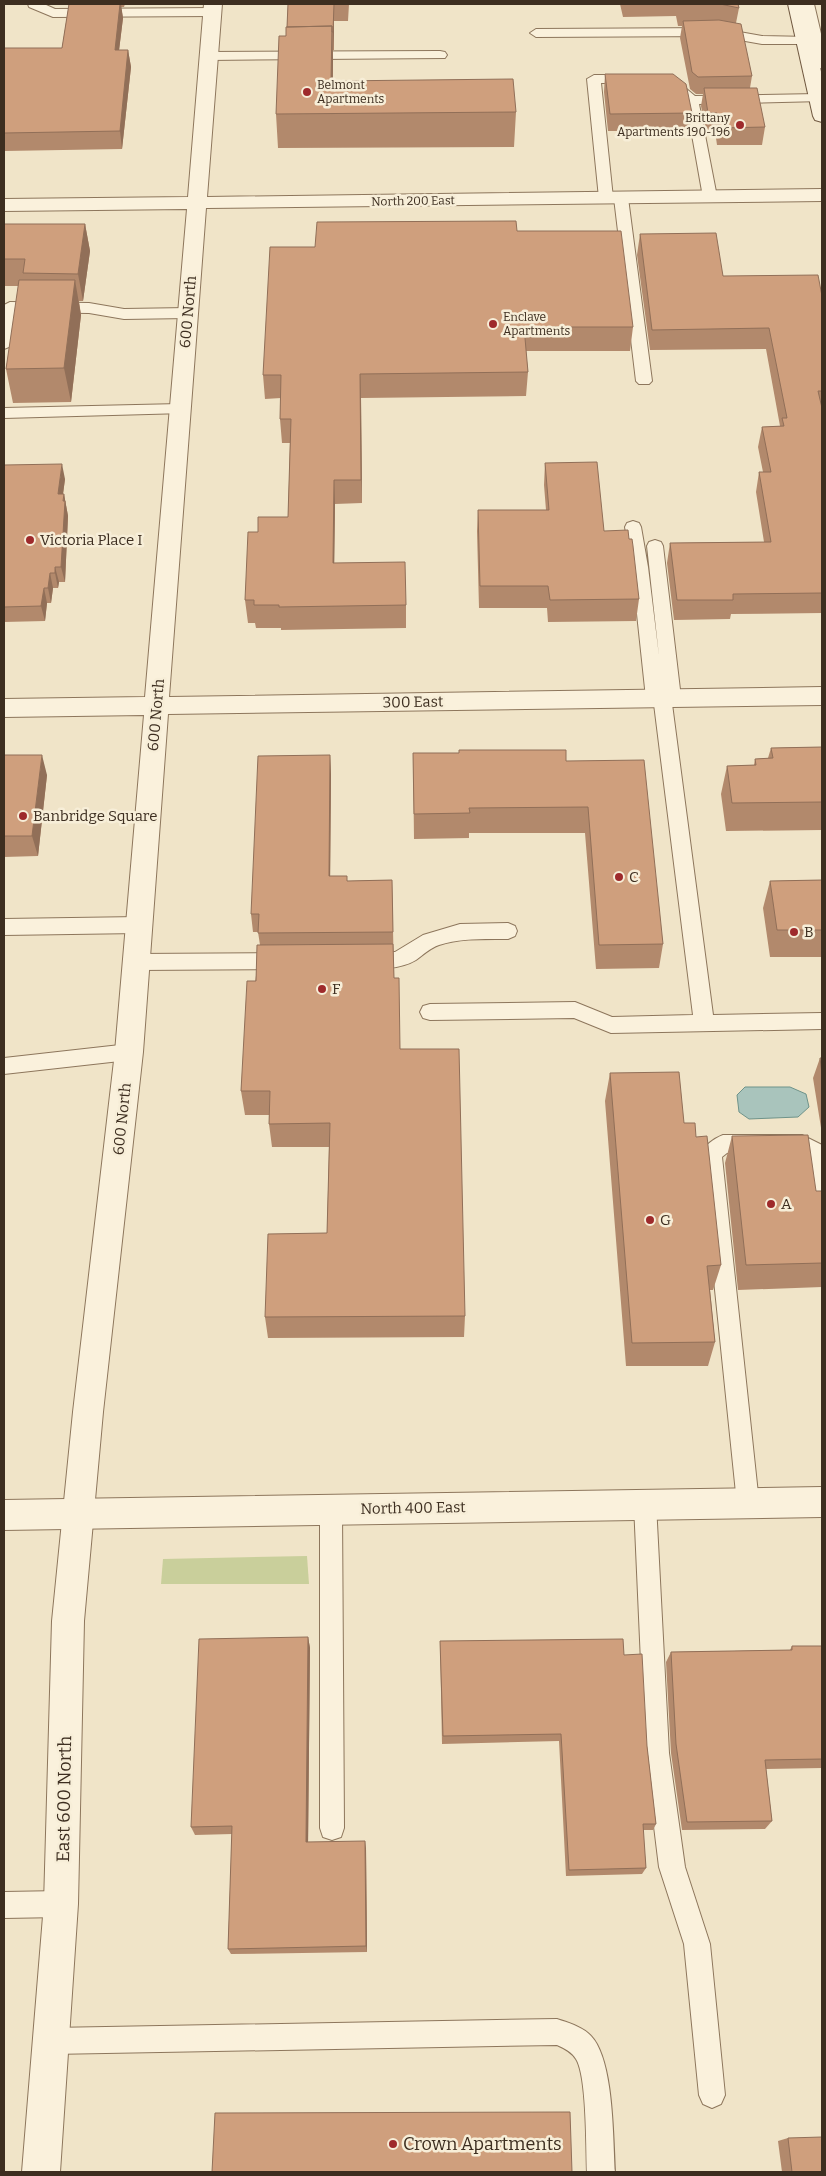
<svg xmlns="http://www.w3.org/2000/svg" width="826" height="2176" viewBox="0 0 826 2176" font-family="Bitter,serif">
  <rect width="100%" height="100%" fill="#f0e4c8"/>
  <path fill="#c9cf9b" d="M 307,1556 L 309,1584 L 161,1584 L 163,1559 Z"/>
  <path fill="#a9c4bc" stroke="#6f938a" d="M 745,1087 L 790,1087 L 806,1094 L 809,1107 L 798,1117 L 749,1119 L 739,1112 L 737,1095 Z"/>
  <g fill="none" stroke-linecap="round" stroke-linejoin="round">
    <defs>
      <path id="service" d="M 28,4 L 44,4 L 55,9 L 212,8 L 218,12 L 212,16 L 53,17 L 29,7 Z
        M 802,4 L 814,4 L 822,38 L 822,69 L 815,65 L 810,42 L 805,44 L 762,44 L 717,36 L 536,37 L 530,33 L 536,29 L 717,28 L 762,36 L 809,37 Z
        M 440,51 L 445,52 L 447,55 L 445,58 L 208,60 L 201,56 L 208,52 Z
        M 594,75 L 631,75 L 638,79 L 631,83 L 601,83 L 613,198 L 606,202 L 599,198 L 587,79 Z
        M 667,76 L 672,77 L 695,96 L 818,94 L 822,95 L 822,101 L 699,104 L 717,197 L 710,201 L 703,197 L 686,101 L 662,83 L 660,80 L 662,77 Z
        M 621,194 L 628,198 L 652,381 L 649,384 L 639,384 L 636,381 L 614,198 Z
        M 10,302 L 89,303 L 124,309 L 188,308 L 193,310 L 195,313 L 193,316 L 188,318 L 124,319 L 89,313 L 17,312 L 12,344 L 9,347 L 4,349 L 4,305 Z
        M 180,404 L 185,405 L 188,409 L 185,413 L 4,418 L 4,408 Z
        M 633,521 L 639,523 L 641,527 L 648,567 L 659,656 L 647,546 L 649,542 L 655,540 L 661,542 L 663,546 L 681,698 L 678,703 L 672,704 L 713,1015 L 822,1013 L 822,1029 L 611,1033 L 574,1018 L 430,1020 L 423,1018 L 420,1012 L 423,1006 L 430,1004 L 575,1002 L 612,1017 L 693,1015 L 654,704 L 649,703 L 646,698 L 632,567 L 625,527 L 627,523 Z
        M 139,917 L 146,920 L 148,925 L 146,930 L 139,933 L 4,935 L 4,919 Z
        M 508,923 L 515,926 L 517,931 L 515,936 L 508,939 C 484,939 461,938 439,945 C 430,948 423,955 416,960 C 401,969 376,971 359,965 L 356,960 L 359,955 L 366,952 L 395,952 L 423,935 L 460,924 Z
        M 282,953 L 289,956 L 292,961 L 289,966 L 282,969 L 137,970 L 130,968 L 127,962 L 130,956 L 137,954 Z
        M 129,1044 L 136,1046 L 139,1052 L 136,1058 L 129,1060 L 4,1074 L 4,1058 Z
        M 723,1135 L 802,1135 L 822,1145 L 822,1200 L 815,1197 L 812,1191 L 807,1157 L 800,1153 L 727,1153 L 722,1157 L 759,1503 L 756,1511 L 748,1514 L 740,1511 L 737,1503 L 701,1154 C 705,1145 713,1139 723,1135 Z
        M 645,1493 L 653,1496 L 656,1504 L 669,1753 L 685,1867 L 710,1944 L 725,2095 L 721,2104 L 712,2108 L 703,2104 L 699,2095 L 684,1944 L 659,1867 L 645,1753 L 634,1504 L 637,1496 Z
        M 331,1499 L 339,1502 L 342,1510 L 344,1828 L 341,1837 L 332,1840 L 323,1837 L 320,1828 L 320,1510 L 323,1502 Z
        M 61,1891 L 70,1895 L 74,1904 L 70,1913 L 61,1917 L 4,1918 L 4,1892 Z
        M 557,2019 C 569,2023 583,2027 591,2036 C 614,2060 613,2139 615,2172 L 587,2172 C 586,2149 587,2076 576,2059 C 572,2052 564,2048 557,2045 L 51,2054 L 42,2050 L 38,2041 L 42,2032 L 51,2028 Z"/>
      <path id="minor" d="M 204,4 L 222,4 L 207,197 L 822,189 L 822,201 L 206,208 L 169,697 L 822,687 L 822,705 L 168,714 L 143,1052 L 103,1412 L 84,1621 L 78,1904 L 60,2172 L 22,2172 L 44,1904 L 52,1621 L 73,1412 L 115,1052 L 144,715 L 4,717 L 4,699 L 145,697 L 187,209 L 4,211 L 4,199 L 188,197 Z"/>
      <path id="tertiary" d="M 822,1487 L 822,1517 L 4,1530 L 4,1500 Z"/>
      <path id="secondary" d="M 788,4 L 806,4 L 822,76 L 822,122 L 815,120 L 813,116 Z"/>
    </defs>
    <use href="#service" stroke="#8d765c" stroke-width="2"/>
    <use href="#minor" stroke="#8d765c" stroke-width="2"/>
    <use href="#tertiary" stroke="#8d765c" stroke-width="2"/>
    <use href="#secondary" stroke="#6f573f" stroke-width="2"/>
    <use href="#service" fill="#faf1dc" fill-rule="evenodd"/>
    <use href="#minor" fill="#faf1dc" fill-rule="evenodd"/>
    <use href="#tertiary" fill="#faf1dc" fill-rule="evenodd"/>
    <use href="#secondary" fill="#faf1dc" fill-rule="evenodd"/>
  </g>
  <path fill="#b2896c" d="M 69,4 L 125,4 L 124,7 L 121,7 L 123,18 L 119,50 L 128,50 L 131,67 L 122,149 L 4,151 L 4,48 L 62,48 Z
    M 288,4 L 349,4 L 348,21 L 334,21 L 334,50 L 333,50 L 333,81 L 516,112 L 514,147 L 278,148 L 276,114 L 287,27 Z
    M 620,4 L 738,4 L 739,8 L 736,23 L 752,76 L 750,88 L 765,127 L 762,145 L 717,145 L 715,131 L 706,131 L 701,106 L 703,94 L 696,94 L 690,89 L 680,38 L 682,26 L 678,26 L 676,16 L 623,17 Z
    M 605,74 L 692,113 L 689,131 L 608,131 L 604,92 Z
    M 4,224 L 85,224 L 90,251 L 83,301 L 79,301 L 81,315 L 71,402 L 13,403 L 6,369 L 19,286 L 4,286 Z
    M 517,231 L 633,327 L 630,351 L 526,351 L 528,372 L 526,396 L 361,398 L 362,503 L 335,504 L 334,563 L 406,605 L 406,628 L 281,630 L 281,628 L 256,628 L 255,623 L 248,623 L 245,600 L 258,532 L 288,517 L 290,443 L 282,443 L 280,419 L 281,398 L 265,399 L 263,375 L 315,247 Z
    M 640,234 L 723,276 L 822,296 L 822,613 L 731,614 L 730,619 L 674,620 L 667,563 L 670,543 L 764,542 L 756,492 L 759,472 L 763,472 L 758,447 L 762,427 L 780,426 L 766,349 L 650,350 L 637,255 Z
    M 545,463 L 604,531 L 639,599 L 636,621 L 548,622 L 547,608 L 479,608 L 477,531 L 478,510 L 546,510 L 544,485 Z
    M 4,465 L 65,479 L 63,494 L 64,494 L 68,516 L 65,582 L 59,582 L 58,588 L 53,588 L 51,603 L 47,603 L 45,621 L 4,622 Z
    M 822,747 L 822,830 L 726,831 L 721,794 L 727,766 L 754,765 L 755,759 L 768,758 L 771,748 Z
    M 413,753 L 566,761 L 663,944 L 659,968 L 596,969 L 585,833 L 469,833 L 469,838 L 414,839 Z
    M 4,755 L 47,775 L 38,856 L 4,857 Z
    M 330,755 L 331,775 L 330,876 L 348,881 L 392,880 L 394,978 L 400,1049 L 465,1316 L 464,1337 L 268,1338 L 265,1317 L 327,1233 L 329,1147 L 272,1147 L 269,1124 L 269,1115 L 245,1115 L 241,1091 L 260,945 L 258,932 L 253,932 L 251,914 Z
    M 822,880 L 822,957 L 770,957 L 763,908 L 770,881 Z
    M 820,1058 L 822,1058 L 822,1134 L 813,1078 Z
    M 610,1073 L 684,1123 L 696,1137 L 721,1265 L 713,1290 L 710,1290 L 715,1342 L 708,1366 L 626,1366 L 605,1101 Z
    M 732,1136 L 816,1191 L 822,1191 L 822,1287 L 738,1290 L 725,1163 Z
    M 308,1637 L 310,1648 L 308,1842 L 366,1848 L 367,1952 L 231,1954 L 228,1949 L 232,1834 L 195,1835 L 191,1827 Z
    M 440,1641 L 624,1655 L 647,1746 L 656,1824 L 653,1830 L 643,1830 L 646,1868 L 642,1874 L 566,1876 L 559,1741 L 442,1744 Z
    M 792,1646 L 822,1646 L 822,1768 L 766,1769 L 772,1821 L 765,1829 L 682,1830 L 671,1753 L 666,1662 L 671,1652 L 790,1650 Z
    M 788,2138 L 822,2172 L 782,2172 L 778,2141 Z"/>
  <path fill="#916f58" d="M 120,4 L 121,4 L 123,18 L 117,67 L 115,50 Z
    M 334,4 L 334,50 L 333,32 Z
    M 332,26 L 333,61 L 332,115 L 331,81 Z
    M 128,50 L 131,67 L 122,149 L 120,131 Z
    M 85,224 L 90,251 L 83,301 L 78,274 Z
    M 75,280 L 81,315 L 71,402 L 64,368 Z
    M 360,374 L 361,398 L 362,503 L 361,480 Z
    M 62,464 L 65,479 L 61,509 L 58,494 Z
    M 334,480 L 335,504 L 334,586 L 333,563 Z
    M 64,494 L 68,516 L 65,582 L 61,567 Z
    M 55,567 L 59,582 L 58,588 L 55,573 Z
    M 50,573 L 53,588 L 51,603 L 48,588 Z
    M 44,588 L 47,603 L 45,621 L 41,606 Z
    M 42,755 L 47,775 L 38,856 L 32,836 Z
    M 330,755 L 331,775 L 330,895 L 329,876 Z
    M 308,1637 L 310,1648 L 308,1850 L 306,1842 Z
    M 365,1841 L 366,1848 L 367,1952 L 366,1946 Z"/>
  <path fill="#cf9f7d" stroke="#916f58" d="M 69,4 L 120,4 L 115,50 L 128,50 L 120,131 L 4,133 L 4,48 L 62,48 Z
    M 288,4 L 334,4 L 333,32 L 332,32 L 332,26 L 287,27 Z
    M 681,4 L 738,4 L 739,8 L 720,4 Z
    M 719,20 L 741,24 L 752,76 L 698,77 L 692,72 L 683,21 Z
    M 332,26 L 331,81 L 513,79 L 516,112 L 276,114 L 279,36 L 286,36 L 286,27 Z
    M 605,74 L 673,74 L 686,84 L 692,113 L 610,114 Z
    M 704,88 L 757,88 L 765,127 L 720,128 L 717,113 L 708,113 Z
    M 516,221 L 517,231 L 621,231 L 633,327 L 524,327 L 528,372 L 360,374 L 361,480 L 334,480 L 333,563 L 405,562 L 406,605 L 279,607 L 279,605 L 254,605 L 254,600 L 245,600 L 248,532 L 258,532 L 258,517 L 288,517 L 291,419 L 280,419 L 281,375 L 263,375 L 270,247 L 315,247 L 317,222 Z
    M 4,224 L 85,224 L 78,274 L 23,273 L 25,259 L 4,259 Z
    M 716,233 L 723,276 L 818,275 L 822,296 L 822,391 L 818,391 L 822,408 L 822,593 L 733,594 L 733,600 L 677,600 L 670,543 L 771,542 L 759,472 L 771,472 L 762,427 L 784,426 L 782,418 L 787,418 L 769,328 L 652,330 L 640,234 Z
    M 19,280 L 75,280 L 64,368 L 6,369 Z
    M 597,462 L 604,531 L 628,530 L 629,539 L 632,539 L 633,546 L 639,599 L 550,600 L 548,586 L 480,586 L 478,510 L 549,510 L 545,463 Z
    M 62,464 L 58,494 L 64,494 L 63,501 L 65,501 L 61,567 L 55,567 L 55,573 L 50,573 L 48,588 L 44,588 L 41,606 L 4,607 L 4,465 Z
    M 822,747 L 822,802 L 732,803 L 727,766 L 756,765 L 755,759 L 773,758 L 771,748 Z
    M 459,750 L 566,750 L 566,761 L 644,760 L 663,944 L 599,945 L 588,807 L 469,808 L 470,813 L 414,814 L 413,753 L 459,753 Z
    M 4,755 L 42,755 L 32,836 L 4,836 Z
    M 330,755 L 329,876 L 347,876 L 347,881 L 392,880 L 393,932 L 258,933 L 259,914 L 251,914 L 258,756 Z
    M 822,880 L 822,930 L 777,930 L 770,881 Z
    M 393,944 L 394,978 L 399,978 L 400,1049 L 459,1049 L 465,1316 L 265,1317 L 268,1234 L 327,1233 L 330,1123 L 269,1124 L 270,1091 L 241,1091 L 247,981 L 256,981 L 257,945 Z
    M 820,1058 L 822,1058 L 822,1074 Z
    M 679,1072 L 684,1123 L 695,1123 L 696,1137 L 707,1136 L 721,1265 L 707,1266 L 715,1342 L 632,1343 L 610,1073 Z
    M 808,1135 L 816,1191 L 822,1191 L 822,1263 L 746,1265 L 732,1136 Z
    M 308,1637 L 306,1842 L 365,1841 L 366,1946 L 228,1949 L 232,1826 L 191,1827 L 199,1639 Z
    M 623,1639 L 624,1655 L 642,1654 L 647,1746 L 656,1824 L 643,1824 L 646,1868 L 569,1870 L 561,1734 L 443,1736 L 440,1641 Z
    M 792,1646 L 822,1646 L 822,1759 L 765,1760 L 772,1821 L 687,1822 L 676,1744 L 671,1652 L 792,1650 Z
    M 570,2112 L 572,2172 L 212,2172 L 215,2113 Z
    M 822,2137 L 822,2172 L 792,2172 L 788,2138 Z"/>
  <g fill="#9e2a2b" stroke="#f7eed8" stroke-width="2">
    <circle cx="307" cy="92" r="5"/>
    <circle cx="740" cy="125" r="5"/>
    <circle cx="493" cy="324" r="5"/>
    <circle cx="30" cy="540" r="5"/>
    <circle cx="23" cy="816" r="5"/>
    <circle cx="619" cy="877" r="5"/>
    <circle cx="794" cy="932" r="5"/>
    <circle cx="322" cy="989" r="5"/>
    <circle cx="771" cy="1204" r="5"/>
    <circle cx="650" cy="1220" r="5"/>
    <circle cx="393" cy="2144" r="5"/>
  </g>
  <g text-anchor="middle" stroke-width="5" stroke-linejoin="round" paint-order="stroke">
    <g font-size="12" fill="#3d2e20" stroke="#f7eed8" text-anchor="start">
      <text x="317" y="89">Belmont<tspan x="317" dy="14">Apartments</tspan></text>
      <text x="730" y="122" text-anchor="end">Brittany<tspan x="730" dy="14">Apartments 190-196</tspan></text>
      <text x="503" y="321">Enclave<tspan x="503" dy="14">Apartments</tspan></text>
    </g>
    <g font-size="12" fill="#3d2e20" stroke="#f7eed8">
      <text transform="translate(413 201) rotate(-1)" y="4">North 200 East</text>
    </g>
    <g font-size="15" fill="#3d2e20" stroke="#f7eed8">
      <text transform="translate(188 312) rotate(-85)" y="5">600 North</text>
      <text transform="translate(413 702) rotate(-1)" y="5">300 East</text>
      <text transform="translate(156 715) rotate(-85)" y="5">600 North</text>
      <text transform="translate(122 1119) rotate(-84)" y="5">600 North</text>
      <text transform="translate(413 1508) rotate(-1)" y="5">North 400 East</text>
    </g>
    <g font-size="15" fill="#3d2e20" stroke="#f7eed8" text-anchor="start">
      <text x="40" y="545">Victoria Place I</text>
      <text x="33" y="821">Banbridge Square</text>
      <text x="629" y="882">C</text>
      <text x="804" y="937">B</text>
      <text x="332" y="994">F</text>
      <text x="781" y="1209">A</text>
      <text x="660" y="1225">G</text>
    </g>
    <g font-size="18" fill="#3d2e20" stroke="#f7eed8">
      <text transform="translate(64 1799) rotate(-89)" y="6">East 600 North</text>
    </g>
    <g font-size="18" fill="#3d2e20" stroke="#f7eed8" text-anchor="start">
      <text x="403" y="2150">Crown Apartments</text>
    </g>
  </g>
  <rect width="826" height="2176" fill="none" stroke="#3d2e20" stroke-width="10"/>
</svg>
